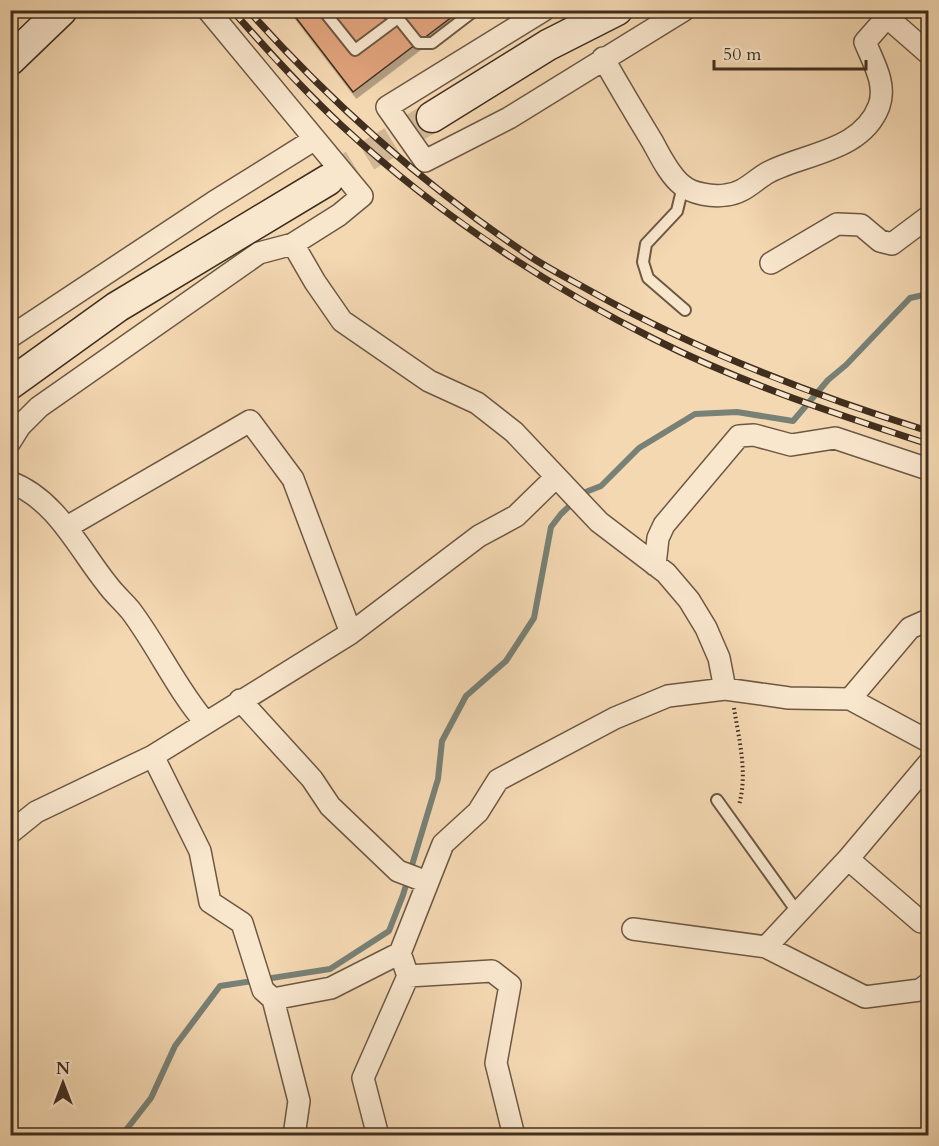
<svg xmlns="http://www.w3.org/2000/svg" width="939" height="1146" viewBox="0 0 939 1146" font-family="Cardo,serif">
  <defs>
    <filter id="shadow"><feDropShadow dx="3.5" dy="6" stdDeviation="0" flood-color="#0004"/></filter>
  </defs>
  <rect width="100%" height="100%" fill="#f4d8b2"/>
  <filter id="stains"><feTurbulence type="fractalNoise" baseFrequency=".00333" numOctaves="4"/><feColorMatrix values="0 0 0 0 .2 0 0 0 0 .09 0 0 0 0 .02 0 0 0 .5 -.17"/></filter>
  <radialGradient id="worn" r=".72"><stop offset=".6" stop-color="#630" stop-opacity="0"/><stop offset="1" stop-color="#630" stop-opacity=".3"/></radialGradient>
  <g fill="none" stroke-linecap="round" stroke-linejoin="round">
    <path stroke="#778176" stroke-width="6" d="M 126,1136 L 126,1130 L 151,1098 L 175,1046 L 220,986 L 330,969 L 389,931 L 403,895 L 438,779 L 442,741 L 466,696 L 506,661 L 534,618 L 551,527 L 561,514 L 583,493 L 601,486 L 639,448 L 695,414 L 737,412 L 793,421 L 828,380 L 846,365 L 910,298 L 928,294"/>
  </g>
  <path fill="#e1a37b" stroke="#402e1e" stroke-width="1.5" filter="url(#shadow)" d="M 290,10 L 461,10 L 353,92 Z"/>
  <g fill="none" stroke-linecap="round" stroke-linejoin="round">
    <path stroke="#d0b694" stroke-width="30" stroke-dasharray="30 15" stroke-linecap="butt" d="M 328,180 L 432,117"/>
    <defs>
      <path id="lane" d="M 323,10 L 355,50 L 398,18
        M 381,10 L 398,18
        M 404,10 L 398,18 L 418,43 L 432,43 L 475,10
        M 683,186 L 677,211 L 646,244 L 643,262 L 648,278 L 685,310
        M 717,800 L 798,913"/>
      <path id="street" d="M 544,10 L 387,107 L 425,161 L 509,118 L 684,10
        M 885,10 L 896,25 L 928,53
        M 603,58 C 619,86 635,113 652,141 C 660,155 669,175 682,185 C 692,194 713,197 726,195 C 745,193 754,180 769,172 C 806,153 862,151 879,106 C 887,84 873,62 865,42 L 887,17
        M 293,244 L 315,282 L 342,321 L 429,381 L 477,403 L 514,432 L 599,522 L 666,573 L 689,600 L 706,628 L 719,658 L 725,689
        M 771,263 L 837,224 L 861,225 L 880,241 L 892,244 L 928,217
        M 10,337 L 214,202 L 315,139
        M 10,442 L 20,426 L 39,407 L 259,253 L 293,244 L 339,215 L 362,196 L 208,10
        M 10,482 C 56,499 78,548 107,584 C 114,594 124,602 131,611 C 158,647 176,688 205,722
        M 67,527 L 250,421 L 293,479 L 351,633
        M 655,565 L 658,538 L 664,525 L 739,436 L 754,435 L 791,445 L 835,438 L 928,469
        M 850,699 L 910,628 L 928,620
        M 240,700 L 312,779 L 330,806 L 398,871 L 427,882
        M 153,756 L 200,851 L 210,902 L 242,923 L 263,990 L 273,999 L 299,1101 L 294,1136
        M 10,833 L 36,812 L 153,756 L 351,633 L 479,536 L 516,516 L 556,477
        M 848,859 L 921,922
        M 633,929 L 766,947 L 865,997 L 920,990 L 928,984
        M 766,947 L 848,859 L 928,764
        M 400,953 L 443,844 L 478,812 L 498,780 L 615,718 L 668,696 L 725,689 L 789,698 L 850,699 L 928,741
        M 273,999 L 331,988 L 400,953 L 408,976 L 492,971 L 510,985 L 496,1063 L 514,1136
        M 378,1136 L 363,1078 L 408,976"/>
      <path id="secondary" d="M 10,60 L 62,10
        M 432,117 L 548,45 L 617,10
        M 10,384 L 117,307 L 328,180"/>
    </defs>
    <use href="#lane" stroke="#6d5843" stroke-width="14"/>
    <use href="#street" stroke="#6d5843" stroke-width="24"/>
    <use href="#secondary" stroke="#402e1e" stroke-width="33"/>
    <path stroke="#402e1e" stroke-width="4" stroke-dasharray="1.5 3" stroke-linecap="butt" d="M 734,708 C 739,740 748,773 739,805"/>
    <use href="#lane" stroke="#f8e6cd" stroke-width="10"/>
    <use href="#street" stroke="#f8e6cd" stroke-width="21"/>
    <use href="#secondary" stroke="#f8e6cd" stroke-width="30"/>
    <defs>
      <path id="rail" d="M 232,10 C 267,50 302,89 341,125 C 433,210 542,283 654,339 C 741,383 836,414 928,444
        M 248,10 C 332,104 426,187 531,257 C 551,270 573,281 594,293 C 700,352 812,395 928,431"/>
    </defs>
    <use href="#rail" stroke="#402e1e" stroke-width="7"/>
    <use href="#rail" stroke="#f8e6cd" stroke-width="4.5" stroke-dasharray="14" stroke-linecap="butt"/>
  </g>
  <rect width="939" height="1146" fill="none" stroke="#f4d8b2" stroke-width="36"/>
  <rect x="12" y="12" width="915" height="1122" fill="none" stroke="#402e1e" stroke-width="3"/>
  <rect x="18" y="18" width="903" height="1110" fill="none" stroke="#402e1e" stroke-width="1.5"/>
  <g transform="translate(63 1083)" stroke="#f8e6cd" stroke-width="4.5" paint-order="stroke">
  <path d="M0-4.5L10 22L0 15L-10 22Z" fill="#402e1e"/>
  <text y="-9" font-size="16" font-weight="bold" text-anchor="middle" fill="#402e1e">N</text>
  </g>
  <path d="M714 60v9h152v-9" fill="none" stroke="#402e1e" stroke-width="3"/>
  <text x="723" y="60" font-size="18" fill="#402e1e" stroke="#f8e6cd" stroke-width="4.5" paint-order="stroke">50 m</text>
  <rect width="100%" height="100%" filter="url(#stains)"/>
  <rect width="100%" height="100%" fill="url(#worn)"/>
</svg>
